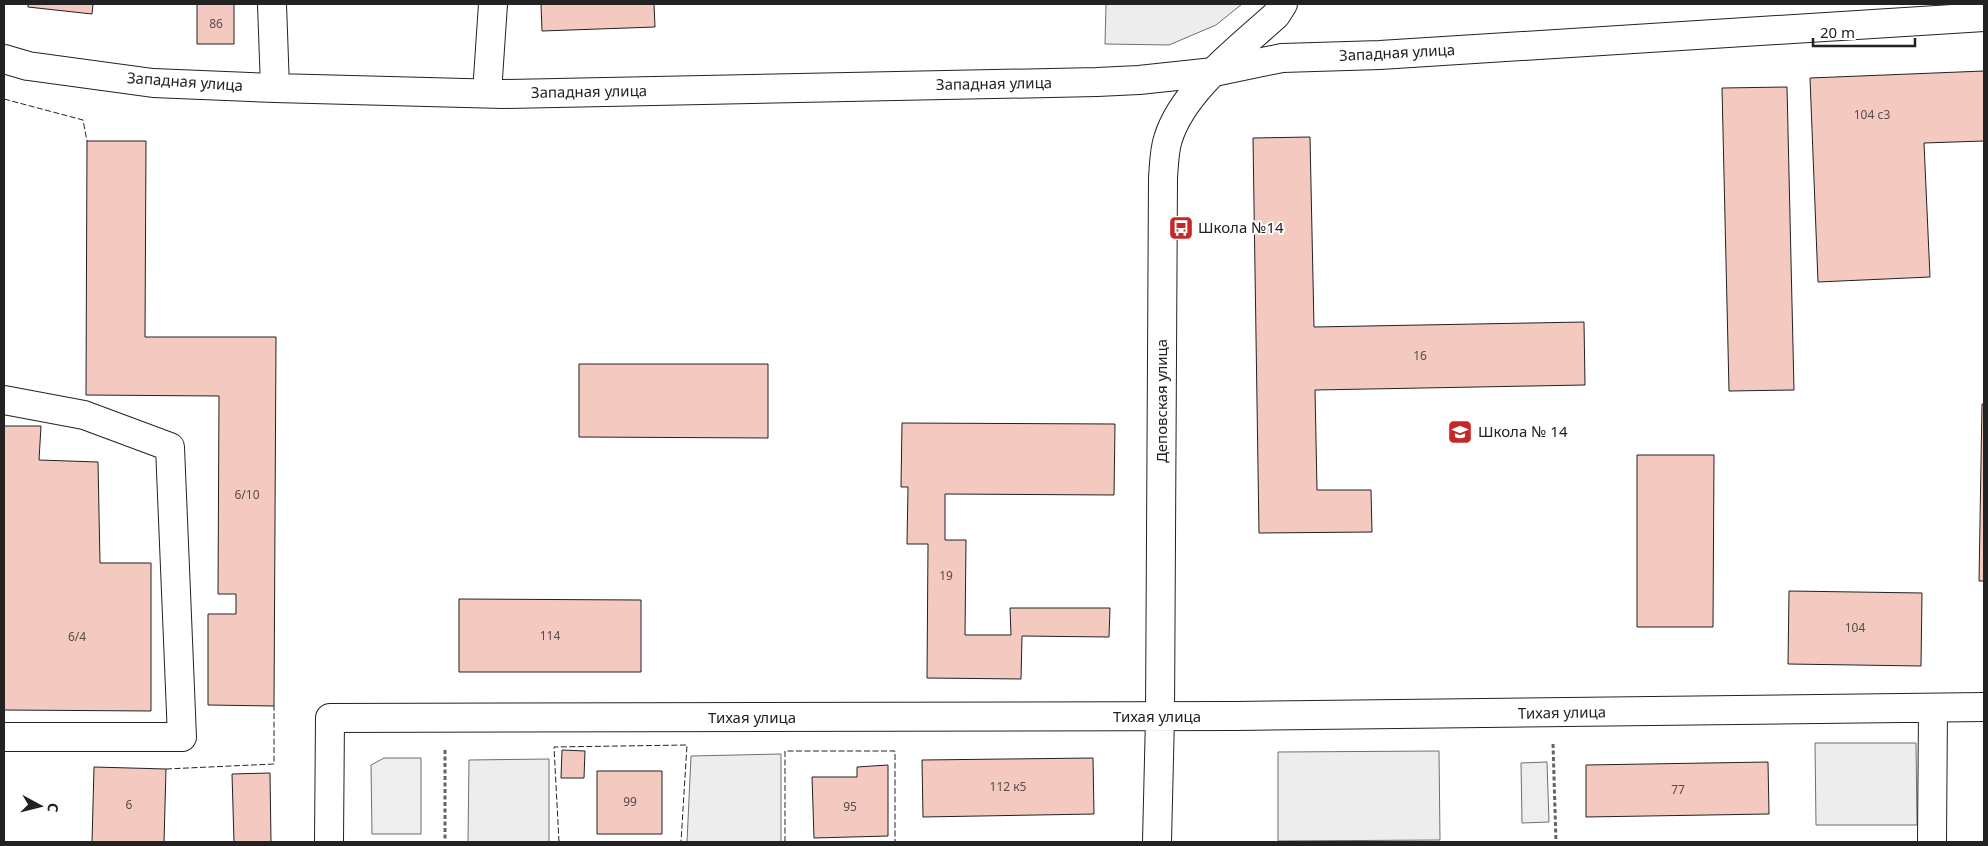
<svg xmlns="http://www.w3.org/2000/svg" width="1988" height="846" viewBox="0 0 1988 846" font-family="'Noto Sans',sans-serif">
  <rect width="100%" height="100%" fill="#fff"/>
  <path fill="#eee" stroke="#6f6f6f" d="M 384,758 L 421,758 L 421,834 L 372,834 L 371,765 Z
    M 1547,762 L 1549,822 L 1522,823 L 1521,763 Z"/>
  <path fill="#ededed" stroke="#6f6f6f" d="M 1106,4 L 1242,4 L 1216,25 L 1169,45 L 1105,44 Z
    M 1815,743 L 1916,743 L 1917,825 L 1816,825 Z
    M 1439,751 L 1440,840 L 1278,841 L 1278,752 Z
    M 781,754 L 781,842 L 687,842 L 691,756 Z
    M 549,759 L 549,842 L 468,842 L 469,760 Z"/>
  <path fill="#f3c9c0" stroke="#222" d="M 28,4 L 93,4 L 92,14 L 28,7 Z
    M 197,4 L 234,4 L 234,44 L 197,44 Z
    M 541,4 L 654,4 L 655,27 L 542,31 Z
    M 1984,71 L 1984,141 L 1924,143 L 1930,277 L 1818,282 L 1810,78 Z
    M 1787,87 L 1794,390 L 1729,391 L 1722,88 Z
    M 1310,137 L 1314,327 L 1584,322 L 1585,385 L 1315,390 L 1317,490 L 1371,490 L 1372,532 L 1259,533 L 1253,138 Z
    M 87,141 L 146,141 L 145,337 L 276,337 L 274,706 L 208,705 L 208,614 L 236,614 L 236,594 L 218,594 L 219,396 L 86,395 Z
    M 579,364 L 768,364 L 768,438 L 579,437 Z
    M 1982,404 L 1984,404 L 1984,581 L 1979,581 Z
    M 902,423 L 1115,424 L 1114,495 L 945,494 L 945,540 L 966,540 L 965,635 L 1011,635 L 1010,608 L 1110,608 L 1109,637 L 1022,636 L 1021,679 L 927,678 L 928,544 L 907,544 L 908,487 L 901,487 Z
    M 4,426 L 41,426 L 39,460 L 98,462 L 100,563 L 151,563 L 151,711 L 4,710 Z
    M 1637,455 L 1714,455 L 1713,627 L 1637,627 Z
    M 1789,591 L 1922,593 L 1921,666 L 1788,664 Z
    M 459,599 L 641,600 L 641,672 L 459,672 Z
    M 562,750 L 585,751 L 584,778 L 561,778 Z
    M 1093,758 L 1094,814 L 923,817 L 922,760 Z
    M 1768,762 L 1769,814 L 1586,817 L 1586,765 Z
    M 888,765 L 888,836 L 814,838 L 812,777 L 857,777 L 857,767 Z
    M 94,767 L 166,769 L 164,842 L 92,842 Z
    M 597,771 L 662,771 L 662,834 L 597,834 Z
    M 270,773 L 271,842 L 234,842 L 232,774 Z"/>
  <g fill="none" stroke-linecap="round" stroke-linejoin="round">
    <defs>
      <path id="minor" d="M 272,4 L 275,88
        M 4,59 L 28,66 L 153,83 L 275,88 L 503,94 L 1097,82 L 1139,80 L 1214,72 L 1282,58 L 1380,55 L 1984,17
        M 487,93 L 493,4
        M 4,400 L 84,415 L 170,447 L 182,737 L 4,737
        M 329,842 L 330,718 L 1236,716 L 1984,707
        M 1157,842 L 1160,717 L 1163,178 C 1164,166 1164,151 1168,139 C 1183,90 1239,49 1276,15 L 1283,4
        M 1932,842 L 1933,708"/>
    </defs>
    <use href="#minor" stroke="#222" stroke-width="30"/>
    <path stroke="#646464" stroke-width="3" stroke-dasharray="4 2.5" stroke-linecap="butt" d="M 1553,744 L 1556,842
      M 445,750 L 445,842"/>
    <use href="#minor" stroke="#fff" stroke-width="28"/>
    <path stroke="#222" stroke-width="1" stroke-dasharray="6 2.5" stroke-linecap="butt" d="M 4,99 L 83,120 L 87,141
      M 166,769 L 274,764 L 274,706
      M 559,842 L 554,747 L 687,745 L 681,842
      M 785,842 L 785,751 L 895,751 L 895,842"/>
  </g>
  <defs>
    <symbol id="bus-square" viewBox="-11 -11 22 22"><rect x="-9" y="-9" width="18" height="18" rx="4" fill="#c62828" stroke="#fff"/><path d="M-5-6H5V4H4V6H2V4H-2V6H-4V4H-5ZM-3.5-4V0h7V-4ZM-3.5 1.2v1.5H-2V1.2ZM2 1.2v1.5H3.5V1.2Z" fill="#fff"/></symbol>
    <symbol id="school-square" viewBox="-11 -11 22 22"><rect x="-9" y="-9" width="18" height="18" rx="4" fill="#c62828" stroke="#fff"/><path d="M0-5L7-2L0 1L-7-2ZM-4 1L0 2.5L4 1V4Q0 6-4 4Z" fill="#fff"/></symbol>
  </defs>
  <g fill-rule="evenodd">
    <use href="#bus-square" x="1167" y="214" width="28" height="28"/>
    <use href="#school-square" x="1446" y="418" width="28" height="28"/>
  </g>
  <g text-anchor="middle" stroke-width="4" stroke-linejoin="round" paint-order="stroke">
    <g font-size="12" fill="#564c4a">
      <text x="216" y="28">86</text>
      <text x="1872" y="119">104 с3</text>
      <text x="1420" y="360">16</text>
      <text x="247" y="499">6/10</text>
      <text x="946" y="580">19</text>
      <text x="1855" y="632">104</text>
      <text x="550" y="640">114</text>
      <text x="77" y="641">6/4</text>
      <text x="1008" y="791">112 к5</text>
      <text x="1678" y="794">77</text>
      <text x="630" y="806">99</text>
      <text x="129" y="809">6</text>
      <text x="850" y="811">95</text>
    </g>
    <g font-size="15" fill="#222" stroke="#fff">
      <text transform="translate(1397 53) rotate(-3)" y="5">Западная улица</text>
      <text transform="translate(185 82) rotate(4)" y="5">Западная улица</text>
      <text transform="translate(994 84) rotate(-1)" y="5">Западная улица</text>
      <text transform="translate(589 92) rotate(-1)" y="5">Западная улица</text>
      <text transform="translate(1162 401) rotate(-90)" y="5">Деповская улица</text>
      <text transform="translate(1562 713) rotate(-1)" y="5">Тихая улица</text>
      <text x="1157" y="722">Тихая улица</text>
      <text x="752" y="723">Тихая улица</text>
    </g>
    <g font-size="15" fill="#222" stroke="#fff" text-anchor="start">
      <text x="1198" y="233">Школа №14</text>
      <text x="1478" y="437">Школа № 14</text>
    </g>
  </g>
  <rect width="1988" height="846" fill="none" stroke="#222222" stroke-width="10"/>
  <g transform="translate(40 806) rotate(97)" stroke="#ffffff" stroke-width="4" paint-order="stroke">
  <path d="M0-4L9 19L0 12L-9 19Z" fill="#222222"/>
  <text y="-8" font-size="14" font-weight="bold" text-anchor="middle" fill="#222222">С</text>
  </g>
  <path d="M1813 38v8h102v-8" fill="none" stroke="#222222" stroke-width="2.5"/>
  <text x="1820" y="38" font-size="15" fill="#222222" stroke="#ffffff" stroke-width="4" paint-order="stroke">20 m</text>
</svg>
